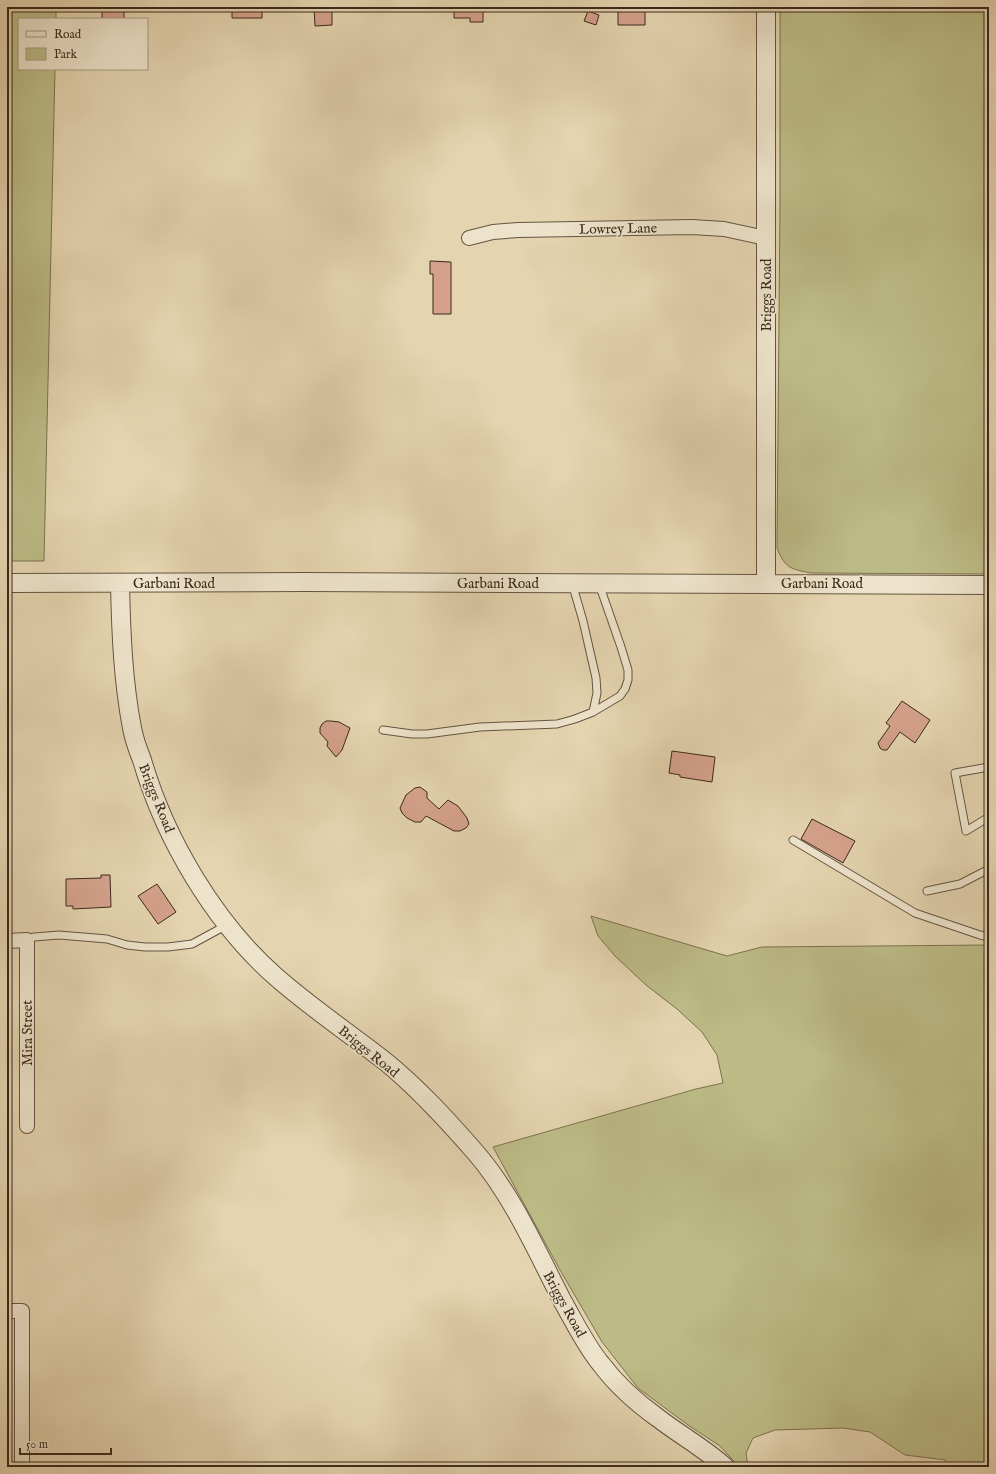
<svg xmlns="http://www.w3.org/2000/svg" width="996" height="1474" viewBox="0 0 996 1474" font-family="'IM FELL English',serif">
  <rect width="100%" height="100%" fill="#e4d4af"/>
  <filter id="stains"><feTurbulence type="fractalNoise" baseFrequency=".005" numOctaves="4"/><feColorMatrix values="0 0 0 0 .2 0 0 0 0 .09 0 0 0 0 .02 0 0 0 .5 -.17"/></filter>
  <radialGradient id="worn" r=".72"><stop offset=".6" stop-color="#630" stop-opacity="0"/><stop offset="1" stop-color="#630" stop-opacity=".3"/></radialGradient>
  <path fill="#bcbb86" stroke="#7b7251" d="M 7,7 L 56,7 L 56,19 L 19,19 L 19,69 L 55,69 L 44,561 L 7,561 Z
    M 780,7 L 989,7 L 989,574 L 811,573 C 790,569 785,568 777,548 L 780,206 Z
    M 591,916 L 727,956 L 762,947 L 989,945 L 989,1467 L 946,1467 L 946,1460 L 905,1455 L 870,1432 L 843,1428 L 775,1430 L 753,1438 L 746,1453 L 748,1467 L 739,1467 L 720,1446 L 688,1425 L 638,1388 L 602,1342 L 560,1270 L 493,1147 L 696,1089 L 723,1083 L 717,1055 L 702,1032 L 677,1009 L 646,985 L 615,956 L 598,936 Z"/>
  <path fill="#d5a18c" stroke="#3a291c" d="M 102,7 L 124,7 L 124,19 L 102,19 Z
    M 232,7 L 262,7 L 262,18 L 232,18 Z
    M 314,7 L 332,7 L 332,25 L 315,26 Z
    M 454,7 L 483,7 L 483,22 L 470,22 L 470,18 L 454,18 Z
    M 623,7 L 645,7 L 645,25 L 618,25 L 618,8 Z
    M 588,11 L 599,15 L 596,25 L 584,21 Z
    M 430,261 L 451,262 L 451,314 L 433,314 L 433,274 L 430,274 Z
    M 902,701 L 930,720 L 915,743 L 900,732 L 887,750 L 883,750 L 880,748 L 878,743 L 890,726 L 886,723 Z
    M 326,721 L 331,721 L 339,722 L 350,728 L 342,750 L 336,757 L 327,746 L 328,742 L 320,733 L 320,728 L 322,724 Z
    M 672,751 L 715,757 L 712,782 L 680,777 L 680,775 L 669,773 Z
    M 420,787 L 427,792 L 427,798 L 439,809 L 448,800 L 458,806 L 467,818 L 469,824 L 466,828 L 460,831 L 454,831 L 426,816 L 421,822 L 415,822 L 407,818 L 402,813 L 400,808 L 406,795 L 415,788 Z
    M 812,819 L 855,841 L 843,863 L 801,839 Z
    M 101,875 L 110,875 L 111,907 L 73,909 L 73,906 L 66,906 L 66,879 L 101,878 Z
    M 157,884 L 176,912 L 158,924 L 138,896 Z"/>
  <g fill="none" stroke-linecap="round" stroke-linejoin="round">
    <defs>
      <path id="service" d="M 593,712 L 620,696 L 625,689 L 628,680 L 628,670 L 621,647 L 599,584
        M 383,730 L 412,734 L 427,734 L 480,727 L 557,724 L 575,719 L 593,712 L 597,693 L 596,678 L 583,621 L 572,583
        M 989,767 L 955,773 L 966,831 L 989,817
        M 793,840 L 915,913 L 980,935 L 989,937
        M 927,891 L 960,884 L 989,869
        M 27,940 L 34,937 L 59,935 L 107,939 L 127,945 L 145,947 L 168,947 L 192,944 L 227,925"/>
      <path id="minor" d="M 469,238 L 493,232 L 518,230 L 692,227 L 724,229 L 766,238
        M 7,941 L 27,940 L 27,1126
        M 7,1311 L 22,1311 L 22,1467"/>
      <path id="tertiary" d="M 7,583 L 305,582 L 989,585
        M 766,583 L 766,7
        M 120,584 C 121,632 123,681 132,728 C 134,739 138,750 142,760 C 165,839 214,922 275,976 C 310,1007 349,1033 386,1062 C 419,1089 448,1121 476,1153 C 513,1196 537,1252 563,1302 C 575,1323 586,1346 601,1364 C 616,1384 637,1403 658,1418 C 680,1435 704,1448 725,1467"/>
    </defs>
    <use href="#service" stroke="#645441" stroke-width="9"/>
    <use href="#minor" stroke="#645441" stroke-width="16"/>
    <use href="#tertiary" stroke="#645441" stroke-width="20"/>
    <use href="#service" stroke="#ede3cb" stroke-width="7"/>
    <use href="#minor" stroke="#ede3cb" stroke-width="14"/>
    <use href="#tertiary" stroke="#ede3cb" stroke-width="18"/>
  </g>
  <g text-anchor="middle" stroke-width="3.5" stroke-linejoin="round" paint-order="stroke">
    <g font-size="14" fill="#3a291c" stroke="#ede3cb">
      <text transform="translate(618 228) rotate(-1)" y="5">Lowrey Lane</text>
      <text transform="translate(766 295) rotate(-90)" y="5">Briggs Road</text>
      <text x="174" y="588">Garbani Road</text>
      <text x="498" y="588">Garbani Road</text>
      <text x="822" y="588">Garbani Road</text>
      <text transform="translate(157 798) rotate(68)" y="5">Briggs Road</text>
      <text transform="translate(27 1033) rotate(-90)" y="5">Mira Street</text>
      <text transform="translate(369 1051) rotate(39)" y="5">Briggs Road</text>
      <text transform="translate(565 1304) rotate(61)" y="5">Briggs Road</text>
    </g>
  </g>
  <rect width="996" height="1474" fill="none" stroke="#e4d4af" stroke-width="24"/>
  <rect x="8" y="8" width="980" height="1458" fill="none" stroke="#3a291c" stroke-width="2"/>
  <rect x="12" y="12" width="972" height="1450" fill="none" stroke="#3a291c"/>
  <rect x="18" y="18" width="130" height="52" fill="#ede3cb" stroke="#a59985"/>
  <rect x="26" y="31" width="20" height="6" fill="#ede3cb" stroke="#a59985"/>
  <text x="54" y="38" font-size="12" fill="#3a291c">Road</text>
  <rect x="26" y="48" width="20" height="12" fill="#bcbb86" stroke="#a59985"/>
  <text x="54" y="58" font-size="12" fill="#3a291c">Park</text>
  <path d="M20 1448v6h91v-6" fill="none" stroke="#3a291c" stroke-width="2"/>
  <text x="26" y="1448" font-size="12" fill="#3a291c" stroke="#ede3cb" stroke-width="3" paint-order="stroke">50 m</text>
  <rect width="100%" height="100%" filter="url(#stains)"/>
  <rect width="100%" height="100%" fill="url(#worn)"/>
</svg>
